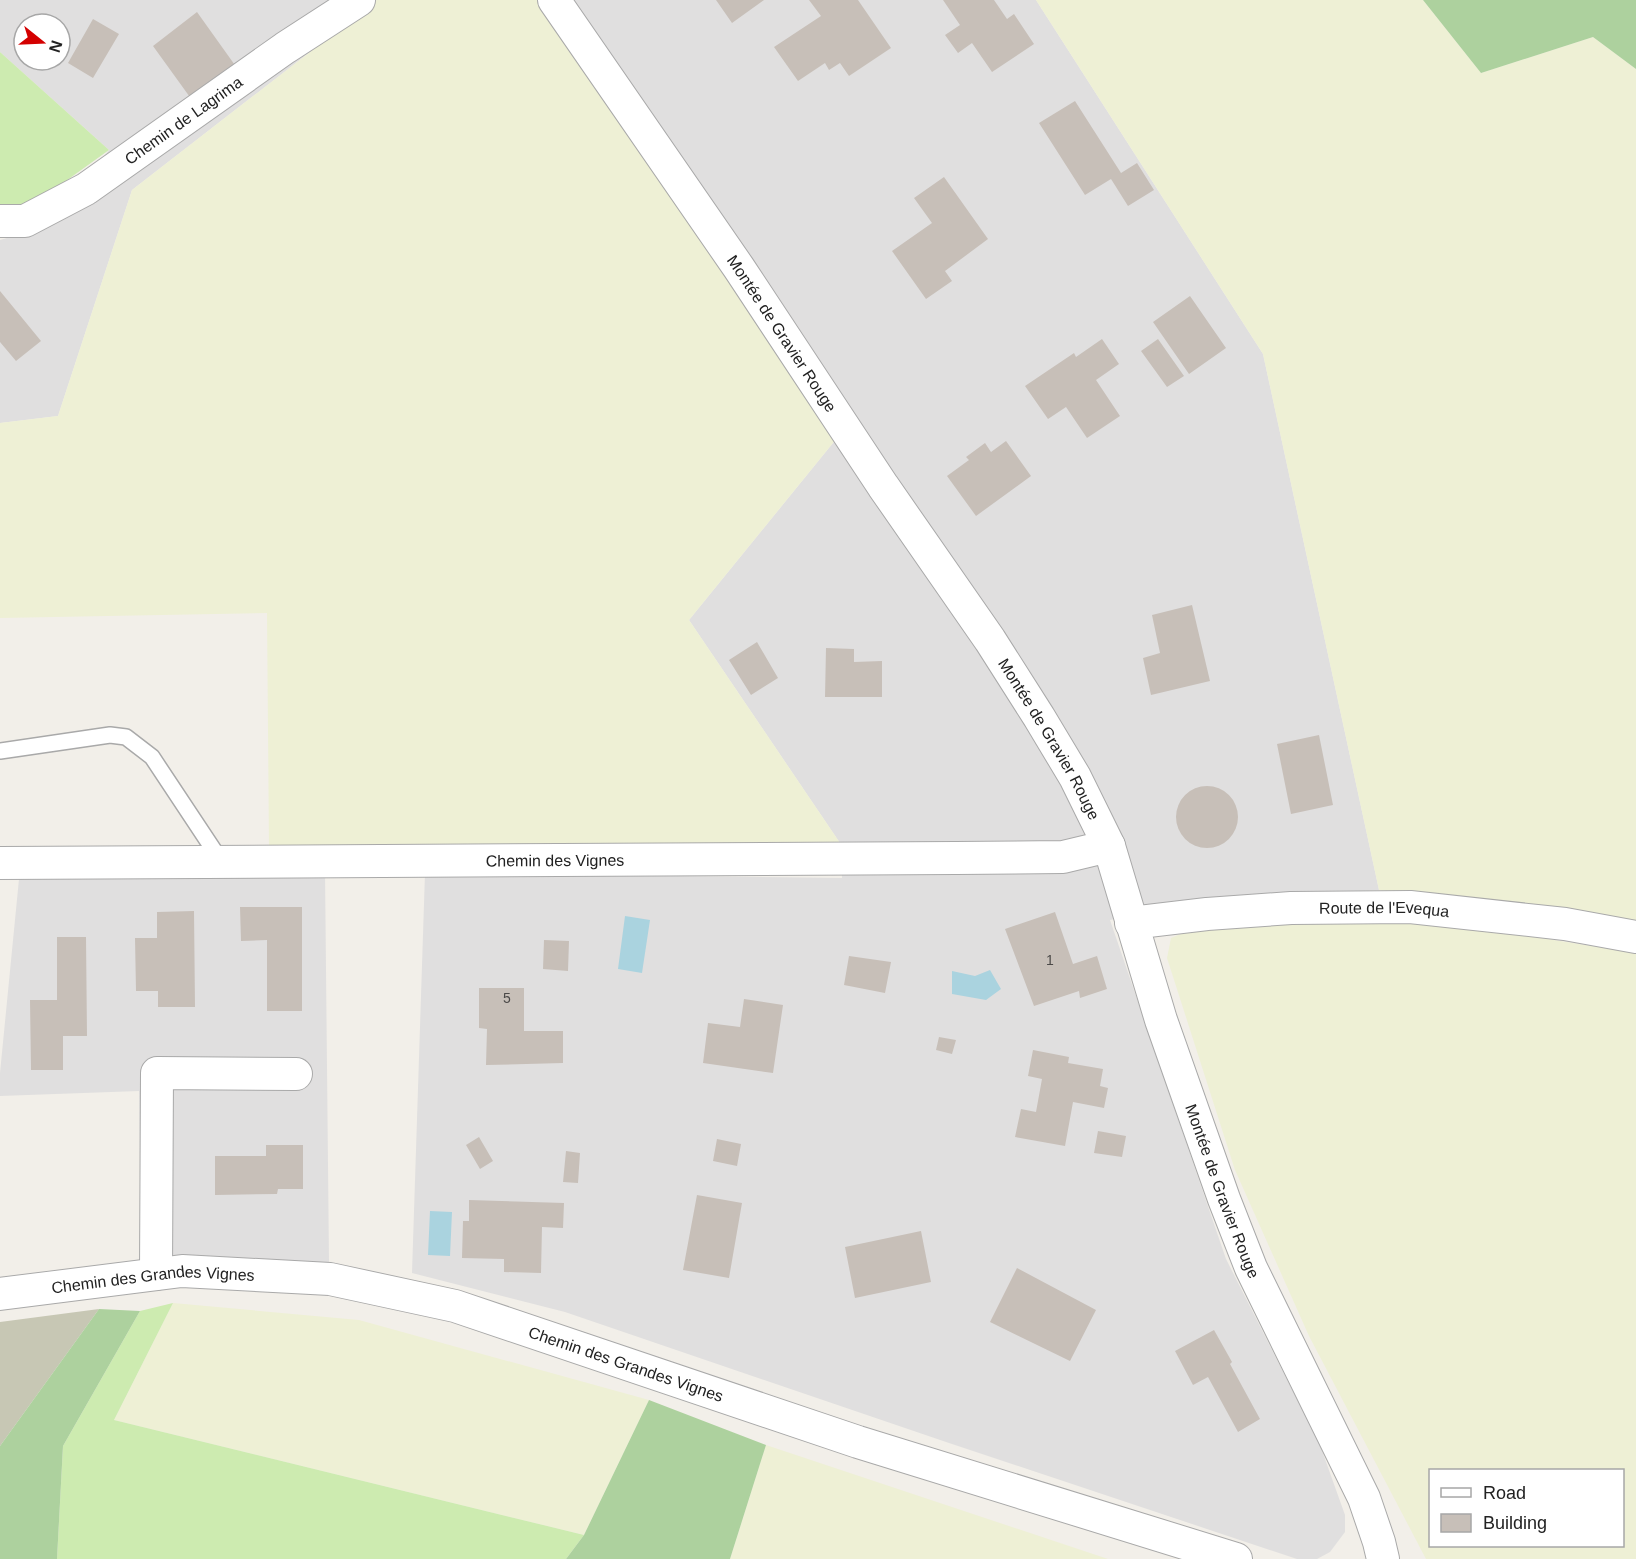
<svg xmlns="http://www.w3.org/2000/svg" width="1636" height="1559" viewBox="0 0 1636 1559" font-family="Helvetica,sans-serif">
  <rect width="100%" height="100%" fill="#f2efe9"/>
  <path fill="#e0dfdf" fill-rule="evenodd" d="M 0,0 L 377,0 L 132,190 L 58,416 L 0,423 L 0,240 L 45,227 L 109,150 L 0,52 ZM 24,24 L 60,24 L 60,60 L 24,60 Z
    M 541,0 L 1036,0 L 1263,354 L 1379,890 L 1287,895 L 1168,908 L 1110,920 L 1226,1259 L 1320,1445 L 1345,1515 L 1345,1532 L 1330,1552 L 1317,1559 L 1297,1559 L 949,1443 L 565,1312 L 412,1273 L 425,873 L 842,878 L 840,843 L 689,620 L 837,438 Z
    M 325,871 L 329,1262 L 211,1262 L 141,1268 L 139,1091 L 0,1096 L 0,1073 L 19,879 Z"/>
  <path fill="#c7c7b4" d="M 99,1309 L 0,1446 L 0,1322 Z"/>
  <path fill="#eef0d5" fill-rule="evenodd" d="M 377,0 L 541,0 L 837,438 L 689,620 L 840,843 L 269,848 L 267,613 L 0,618 L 0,423 L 58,416 L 132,190 Z
    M 1036,0 L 1423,0 L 1481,73 L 1593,37 L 1636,69 L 1636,929 L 1379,890 L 1263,354 Z
    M 1384,917 L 1460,925 L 1636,953 L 1636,1559 L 1426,1559 L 1309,1336 L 1235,1170 L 1167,958 L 1171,938 L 1190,930 ZM 1430,1470 L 1622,1470 L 1622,1546 L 1430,1546 Z
    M 173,1303 L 359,1320 L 649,1400 L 584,1535 L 114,1420 Z
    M 766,1445 L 1108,1559 L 730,1559 Z"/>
  <path fill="#cdebb0" d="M 0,52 L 109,150 L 31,206 L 0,210 Z
    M 173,1303 L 114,1420 L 584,1535 L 566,1559 L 57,1559 L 63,1446 L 140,1311 Z"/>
  <path fill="#add19e" d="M 1423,0 L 1636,0 L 1636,69 L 1593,37 L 1481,73 Z
    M 99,1309 L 140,1311 L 63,1446 L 57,1559 L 0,1559 L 0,1446 Z
    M 649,1400 L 766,1445 L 730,1559 L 566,1559 L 584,1535 Z"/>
  <path fill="#aad3df" d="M 625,916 L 650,920 L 642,973 L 618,969 Z
    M 990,970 L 1001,989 L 986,1000 L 952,994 L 952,971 L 975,976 Z
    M 430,1211 L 452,1212 L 450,1256 L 428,1255 Z"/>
  <path fill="#c7bfb8" d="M 716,0 L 764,0 L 732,23 Z
    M 809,0 L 858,0 L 891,48 L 849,76 L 840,63 L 829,70 L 825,63 L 798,81 L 774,47 L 821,16 Z
    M 943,0 L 994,0 L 1007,19 L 1014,14 L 1034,44 L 992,72 L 972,43 L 958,53 L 945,35 L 960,25 Z
    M 197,12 L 237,68 L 192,100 L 153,46 Z
    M 93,19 L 119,34 L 93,78 L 68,63 Z
    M 1075,101 L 1121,173 L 1137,163 L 1154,190 L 1128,206 L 1111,179 L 1085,195 L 1039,123 Z
    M 944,177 L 988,239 L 945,271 L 952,281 L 926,299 L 892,251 L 932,223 L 914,198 Z
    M 0,291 L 41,341 L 16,361 L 0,342 Z
    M 1190,296 L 1226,348 L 1189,374 L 1153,322 Z
    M 1102,339 L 1119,364 L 1096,380 L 1120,416 L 1087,438 L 1066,407 L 1048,419 L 1025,386 L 1074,353 L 1076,357 Z
    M 1158,339 L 1184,376 L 1167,387 L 1141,351 Z
    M 1006,441 L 1031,476 L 976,516 L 947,476 L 969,460 L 966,457 L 985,443 L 991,452 Z
    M 1192,605 L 1210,681 L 1151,695 L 1143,658 L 1160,653 L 1152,615 Z
    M 757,642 L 778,678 L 751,695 L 729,660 Z
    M 826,648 L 854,649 L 854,662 L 882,661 L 882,697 L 825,697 Z
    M 1319,735 L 1333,805 L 1291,814 L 1277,744 Z
    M1176 817a31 31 0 1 1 62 0a31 31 0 1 1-62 0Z
    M 240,907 L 302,907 L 302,1011 L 267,1011 L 267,940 L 241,941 Z
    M 194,911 L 195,1007 L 158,1007 L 158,991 L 136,991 L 135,938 L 157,938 L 157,912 Z
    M 1055,912 L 1073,964 L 1097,956 L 1107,989 L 1080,998 L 1079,991 L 1034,1006 L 1005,929 Z
    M 57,937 L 86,937 L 87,1036 L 63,1036 L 63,1070 L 31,1070 L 30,1000 L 57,1000 Z
    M 544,940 L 569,941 L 568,971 L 543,969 Z
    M 849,956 L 891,962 L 885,993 L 844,985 Z
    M 479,988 L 524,988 L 524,1031 L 563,1031 L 563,1063 L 486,1065 L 487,1029 L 479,1028 Z
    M 744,999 L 783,1005 L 773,1073 L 703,1063 L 708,1023 L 740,1027 Z
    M 939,1037 L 956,1040 L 952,1054 L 936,1050 Z
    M 1033,1050 L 1069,1057 L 1068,1063 L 1103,1069 L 1100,1086 L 1108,1088 L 1104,1108 L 1073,1102 L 1065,1146 L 1015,1137 L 1021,1109 L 1036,1112 L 1042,1079 L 1028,1076 Z
    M 1098,1131 L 1126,1136 L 1122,1157 L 1094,1153 Z
    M 479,1137 L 493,1161 L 480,1169 L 466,1145 Z
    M 717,1139 L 741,1144 L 737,1166 L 713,1161 Z
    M 266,1145 L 303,1145 L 303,1189 L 278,1189 L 277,1194 L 215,1195 L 215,1156 L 266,1156 Z
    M 566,1151 L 580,1153 L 578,1183 L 563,1182 Z
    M 697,1195 L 742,1203 L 729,1278 L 683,1270 Z
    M 469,1200 L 564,1203 L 563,1228 L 542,1227 L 541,1273 L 504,1272 L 504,1259 L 462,1258 L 463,1221 L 469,1221 Z
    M 921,1231 L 931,1282 L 855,1298 L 845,1247 Z
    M 1017,1268 L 1096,1310 L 1070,1361 L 990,1322 Z
    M 1214,1330 L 1232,1362 L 1230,1364 L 1260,1419 L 1238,1432 L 1208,1377 L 1193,1385 L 1175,1351 Z"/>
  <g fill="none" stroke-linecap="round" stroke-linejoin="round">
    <defs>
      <path id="service" d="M 0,751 L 110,735 L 126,737 L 152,757 L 221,861"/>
      <g id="minor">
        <path id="s1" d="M 554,0 L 739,268 L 883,486 L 990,640 L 1039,717 L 1075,777 L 1109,846 L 1161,1020 L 1224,1199 L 1251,1268 L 1364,1498 L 1379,1542 L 1383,1559"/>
        <path id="s2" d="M 0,221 L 25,221 L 86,189 L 285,48 L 359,0"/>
        <path id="s3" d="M 0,863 L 956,858 L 1063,857 L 1109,846"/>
        <path id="s4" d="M 1131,923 L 1207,914 L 1291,908 L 1410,907 L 1565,924 L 1636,937"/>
        <path d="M 156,1274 L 157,1073 L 296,1074"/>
        <path id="s5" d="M 0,1294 L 182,1271 L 330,1279 L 455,1306 L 858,1442 L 1236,1559"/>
      </g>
    </defs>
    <use href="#service" stroke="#a9a9a9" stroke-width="18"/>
    <use href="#minor" stroke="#a9a9a9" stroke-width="34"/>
    <use href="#service" stroke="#fff" stroke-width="15"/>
    <use href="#minor" stroke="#fff" stroke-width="32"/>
  </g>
  <g text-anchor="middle" stroke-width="6" stroke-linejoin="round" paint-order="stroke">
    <g font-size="14" fill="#4b4948">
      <text x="1050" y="965">1</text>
      <text x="507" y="1003">5</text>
    </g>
    <g font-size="16" fill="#222" stroke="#fff">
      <text dy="6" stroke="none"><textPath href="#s2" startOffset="213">Chemin de Lagrima</textPath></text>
      <text dy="6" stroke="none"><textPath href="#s1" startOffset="404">Montée de Gravier Rouge</textPath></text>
      <text dy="6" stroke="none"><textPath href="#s1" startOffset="890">Montée de Gravier Rouge</textPath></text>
      <text dy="6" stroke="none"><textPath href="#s3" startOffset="555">Chemin des Vignes</textPath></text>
      <text dy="6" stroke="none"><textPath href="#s4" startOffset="254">Route de l'Evequa</textPath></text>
      <text dy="6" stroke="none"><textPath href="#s1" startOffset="1376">Montée de Gravier Rouge</textPath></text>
      <text dy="6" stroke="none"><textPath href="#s5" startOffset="154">Chemin des Grandes Vignes</textPath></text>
      <text dy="6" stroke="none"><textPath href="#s5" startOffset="640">Chemin des Grandes Vignes</textPath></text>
    </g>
  </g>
  <rect x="1429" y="1469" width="195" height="78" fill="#ffffff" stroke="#a7a7a7" stroke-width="1.5"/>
  <rect x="1441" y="1488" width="30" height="9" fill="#ffffff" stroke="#a7a7a7" stroke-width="1.5"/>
  <text x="1483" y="1499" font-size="18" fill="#222222">Road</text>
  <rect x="1441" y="1514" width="30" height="18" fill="#c7bfb8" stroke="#a7a7a7" stroke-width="1.5"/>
  <text x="1483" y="1529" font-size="18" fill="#222222">Building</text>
  <g transform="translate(42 42) rotate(108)"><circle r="28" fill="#ffffff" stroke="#a7a7a7" stroke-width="1.5"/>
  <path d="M0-4.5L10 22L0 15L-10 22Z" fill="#d40000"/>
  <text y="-9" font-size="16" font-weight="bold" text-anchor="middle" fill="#222222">N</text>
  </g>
</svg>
